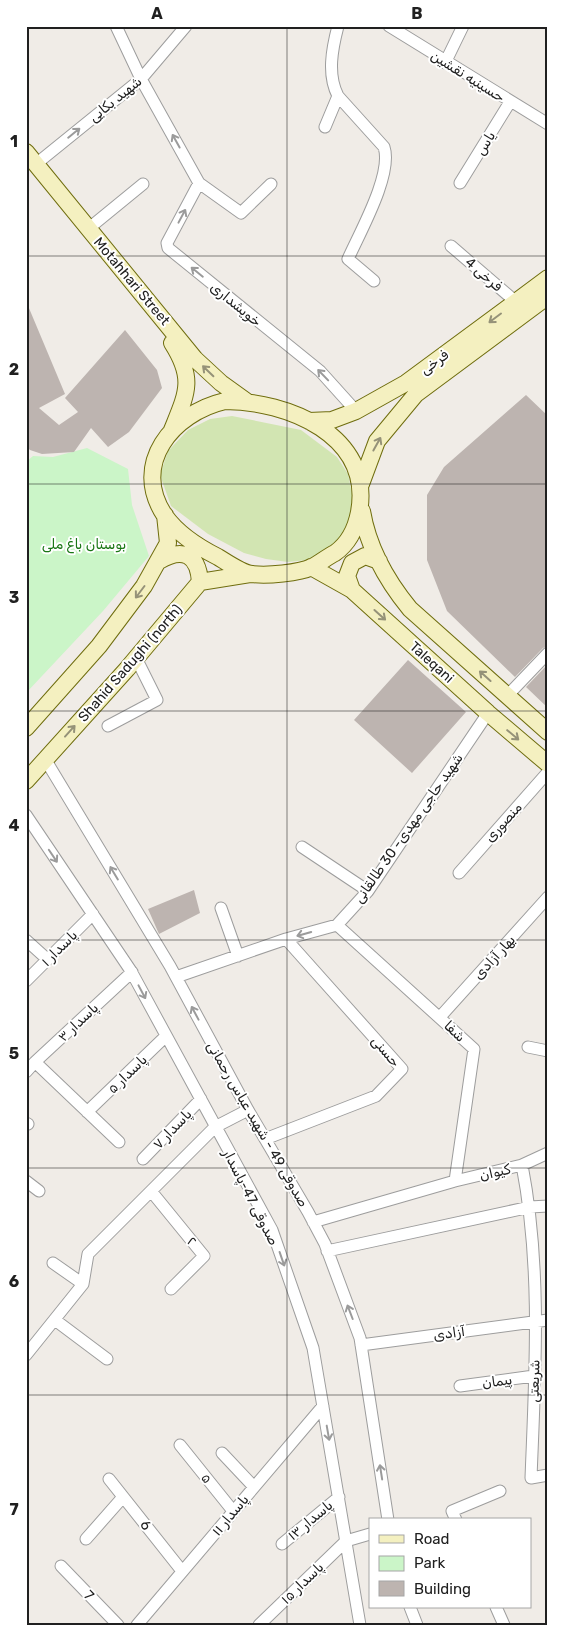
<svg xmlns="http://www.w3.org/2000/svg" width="574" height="1651" viewBox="0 0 574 1651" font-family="Rubik,'Noto Sans Arabic',sans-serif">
  <rect width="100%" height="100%" fill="#f0ece7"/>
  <path fill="#d2e5b2" d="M 232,416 L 301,430 L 337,457 L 348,474 L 354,504 L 347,529 L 338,542 L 307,560 L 288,562 L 266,559 L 244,553 L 208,534 L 171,506 L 160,475 L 168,451 L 188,430 L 210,419 Z"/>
  <path fill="#cbf5c8" d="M 87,448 L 128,469 L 132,505 L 149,556 L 103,611 L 26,693 L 26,462 L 33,456 L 53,457 Z"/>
  <path fill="#bdb4b0" d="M 26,301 L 65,394 L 39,408 L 59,425 L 78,412 L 65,398 L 125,330 L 157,370 L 162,388 L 129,432 L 108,447 L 91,428 L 74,452 L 42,454 L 30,450 L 26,446 Z
    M 526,395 L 548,416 L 548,646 L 543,648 L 515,677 L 447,611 L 427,560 L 427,495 L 444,467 Z
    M 408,660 L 466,712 L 412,773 L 354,720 Z
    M 548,664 L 548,708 L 526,687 Z
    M 194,890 L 200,913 L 159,934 L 148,909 Z"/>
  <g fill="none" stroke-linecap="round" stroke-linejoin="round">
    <defs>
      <path id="minor" d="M 116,26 L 141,79 L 199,183 L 241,213 L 271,184
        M 338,26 C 332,49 327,75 338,96 L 384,147 C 393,174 360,232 348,259 L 374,281
        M 389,26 L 548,124
        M 445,63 L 463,26
        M 325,127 L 338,96
        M 36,164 L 141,79 L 186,26
        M 199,183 L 167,243 L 168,248 L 320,371 L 356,411
        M 460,183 L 510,102
        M 88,229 L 143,184
        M 451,246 L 516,302
        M 507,696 L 548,653
        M 108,726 L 157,700 L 136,658
        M 45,759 L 170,966 L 248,1110 L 308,1212 L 325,1244 L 360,1338 L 388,1520
        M 26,815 L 131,971 L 272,1230 L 313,1348 L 360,1625
        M 302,847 L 368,891
        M 459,873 L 548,772
        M 221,908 L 238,956
        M 337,925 L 474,1049 L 455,1181
        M 26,940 L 47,959
        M 176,977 L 286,939 L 337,925 L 368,891 L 488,713
        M 26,981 L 93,914
        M 440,1017 L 548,897
        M 528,1047 L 548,1051
        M 35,1062 L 119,1142
        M 26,1072 L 35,1062 L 132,972
        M 87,1112 L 166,1036
        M 26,1123 L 28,1124
        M 265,1139 L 376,1096 L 402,1069 L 286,939
        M 143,1159 L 201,1099
        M 522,1165 C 542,1268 535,1374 531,1478 L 548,1475
        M 26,1181 L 39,1191
        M 151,1191 L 204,1256 L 171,1289
        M 313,1222 L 455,1181 L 522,1165 L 548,1153
        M 327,1251 L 530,1207 L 548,1206
        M 53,1263 L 83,1284
        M 55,1320 L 107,1359
        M 361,1345 L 548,1320
        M 26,1355 L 83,1284 L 88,1254 L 215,1127 L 248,1110
        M 460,1386 L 534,1376
        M 180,1445 L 233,1511
        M 222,1453 L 254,1487
        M 109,1479 L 182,1571
        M 456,1520 L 452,1511 L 500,1491
        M 86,1539 L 123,1497
        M 282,1544 L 339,1497
        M 61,1566 L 118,1625
        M 410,1607 L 417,1625
        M 496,1607 L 504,1625
        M 137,1625 L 323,1406
        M 259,1625 L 346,1541 L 370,1534"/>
      <path id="secondary" d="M 26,152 L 195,359 L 221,383 L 246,401
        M 172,343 C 195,379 187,393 172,430
        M 225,401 C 287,401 373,435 359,512 C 356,528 349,543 335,553 C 327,557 320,563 312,567 C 299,573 267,576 252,574 C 242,573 228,563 218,557 C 200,548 178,534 165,516 C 130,464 173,413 225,401 Z
        M 309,421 L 332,420 L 356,411 L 406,383 L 548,278
        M 361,484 L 377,441 L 416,394 L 548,296
        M 362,511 C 368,547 387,581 410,609 L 548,732
        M 159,561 C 183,547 198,554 200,582
        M 311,567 L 352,590 L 488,713 L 548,764
        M 352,590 L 347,576 L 352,563 L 365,556 L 379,561
        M 26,728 L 99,646 L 144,586 L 168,543 L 165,515
        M 26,781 L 127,669 L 200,582 L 250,574"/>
    </defs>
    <use href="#minor" stroke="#9d9d9d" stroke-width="13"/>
    <use href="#secondary" stroke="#6f6d0e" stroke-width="18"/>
    <use href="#minor" stroke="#fff" stroke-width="11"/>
    <use href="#secondary" stroke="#f4f0c0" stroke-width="16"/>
  </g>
  <defs><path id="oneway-shaft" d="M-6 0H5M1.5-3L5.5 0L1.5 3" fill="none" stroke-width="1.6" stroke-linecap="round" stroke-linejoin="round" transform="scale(1.25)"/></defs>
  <g stroke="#9b9b9b">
    <use href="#oneway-shaft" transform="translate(74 133) rotate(-39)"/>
    <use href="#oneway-shaft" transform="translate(176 141) rotate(-119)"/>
    <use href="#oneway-shaft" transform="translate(182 216) rotate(-62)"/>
    <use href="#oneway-shaft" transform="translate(197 272) rotate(-141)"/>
    <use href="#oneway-shaft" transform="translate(323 375) rotate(-134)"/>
    <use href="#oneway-shaft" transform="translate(53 856) rotate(56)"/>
    <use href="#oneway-shaft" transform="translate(114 873) rotate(-121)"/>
    <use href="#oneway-shaft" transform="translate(304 934) rotate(164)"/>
    <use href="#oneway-shaft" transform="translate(142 992) rotate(62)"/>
    <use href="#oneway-shaft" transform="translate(195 1013) rotate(-118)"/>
    <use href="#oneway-shaft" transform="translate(282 1259) rotate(71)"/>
    <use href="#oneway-shaft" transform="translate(350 1312) rotate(-111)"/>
    <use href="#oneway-shaft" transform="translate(328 1433) rotate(80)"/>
    <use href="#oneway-shaft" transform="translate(381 1472) rotate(-99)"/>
  </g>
  <g stroke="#959278">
    <use href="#oneway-shaft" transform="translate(495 318) rotate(143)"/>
    <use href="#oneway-shaft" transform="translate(208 371) rotate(-136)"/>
    <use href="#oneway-shaft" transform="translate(377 444) rotate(-61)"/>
    <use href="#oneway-shaft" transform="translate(140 592) rotate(127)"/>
    <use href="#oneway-shaft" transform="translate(380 615) rotate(42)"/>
    <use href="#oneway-shaft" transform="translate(485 676) rotate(-138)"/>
    <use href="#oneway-shaft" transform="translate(70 731) rotate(-48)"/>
    <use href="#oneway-shaft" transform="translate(513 735) rotate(40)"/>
  </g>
  <path fill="none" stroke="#202020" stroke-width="1" stroke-opacity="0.55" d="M 287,26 L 287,1625M 26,256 L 548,256M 26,484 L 548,484M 26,711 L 548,711M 26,940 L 548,940M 26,1168 L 548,1168M 26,1395 L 548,1395"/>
  <g text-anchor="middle" stroke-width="4" stroke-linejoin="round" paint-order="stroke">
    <g font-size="14" fill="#202020" stroke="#fff">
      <text transform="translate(468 76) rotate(32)" y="5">حسینیه نقشین</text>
      <text transform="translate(115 99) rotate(-39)" y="5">شهید بکایی</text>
      <text transform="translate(485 143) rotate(-58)" y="5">یاس</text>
      <text transform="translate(484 274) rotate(41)" y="5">فرخی 4</text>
      <text transform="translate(132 281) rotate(50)" y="5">Motahhari Street</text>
      <text transform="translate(236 304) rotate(39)" y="5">خویشداری</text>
      <text transform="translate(434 362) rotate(-36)" y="5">فرخی</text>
      <text transform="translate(432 662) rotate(42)" y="5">Taleqani</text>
      <text transform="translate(130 663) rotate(-49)" y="5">Shahid Sadughi (north)</text>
      <text transform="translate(503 822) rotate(-48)" y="5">منصوری</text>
      <text transform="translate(408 828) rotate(-55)" y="5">شهید حاجی مهدی- 30 طالقانی</text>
      <text transform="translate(59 948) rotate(-45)" y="5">پاسدار ۱</text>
      <text transform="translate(494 957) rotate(-48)" y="5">بهار آزادی</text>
      <text transform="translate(78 1022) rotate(-43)" y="5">پاسدار ۳</text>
      <text transform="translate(455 1031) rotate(43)" y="5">شفا</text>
      <text transform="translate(386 1051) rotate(49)" y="5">حسنی</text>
      <text transform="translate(127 1074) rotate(-44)" y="5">پاسدار ۵</text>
      <text transform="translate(258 1124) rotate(60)" y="5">صدوقی 49 - شهید عباس رحمانی</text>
      <text transform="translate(172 1129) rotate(-46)" y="5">پاسدار ۷</text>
      <text transform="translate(495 1172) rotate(-13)" y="5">کیوان</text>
      <text transform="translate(251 1197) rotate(63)" y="5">صدوقی 47-پاسدار</text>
      <text transform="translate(192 1241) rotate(51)" y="5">۲</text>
      <text transform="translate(449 1333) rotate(-8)" y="5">آزادی</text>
      <text transform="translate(497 1381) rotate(-8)" y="5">پیمان</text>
      <text transform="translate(534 1381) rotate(-89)" y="5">شریعتی</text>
      <text transform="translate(207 1478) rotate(51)" y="5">۵</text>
      <text transform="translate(230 1515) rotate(-50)" y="5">پاسدار ۱۱</text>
      <text transform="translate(310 1520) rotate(-40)" y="5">پاسدار ۱۳</text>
      <text transform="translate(146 1525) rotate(51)" y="5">6</text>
      <text transform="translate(302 1583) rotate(-44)" y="5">پاسدار ۱۵</text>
      <text transform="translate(89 1595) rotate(46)" y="5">7</text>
    </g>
    <g font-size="14" fill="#1a7615" stroke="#fff">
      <text x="84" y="549">بوستان باغ ملی</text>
    </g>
  </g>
  <rect width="574" height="1651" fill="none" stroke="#ffffff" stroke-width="55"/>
  <rect x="369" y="1518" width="162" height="90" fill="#ffffff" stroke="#a6a6a6"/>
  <rect x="379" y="1535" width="25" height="8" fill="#f4f0c0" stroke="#a6a6a6"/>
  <text x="414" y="1544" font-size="15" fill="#202020">Road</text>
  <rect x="379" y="1556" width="25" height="15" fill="#cbf5c8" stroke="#a6a6a6"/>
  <text x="414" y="1568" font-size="15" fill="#202020">Park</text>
  <rect x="379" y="1581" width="25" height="15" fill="#bdb4b0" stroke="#a6a6a6"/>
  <text x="414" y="1594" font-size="15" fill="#202020">Building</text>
  <rect x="28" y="28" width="518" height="1596" fill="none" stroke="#202020" stroke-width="2"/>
  <g font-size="16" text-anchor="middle" font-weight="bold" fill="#202020">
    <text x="157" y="19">A</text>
    <text x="417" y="19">B</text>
    <text x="14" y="147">1</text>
    <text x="14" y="375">2</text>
    <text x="14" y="603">3</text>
    <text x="14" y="831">4</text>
    <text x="14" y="1059">5</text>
    <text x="14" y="1287">6</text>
    <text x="14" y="1515">7</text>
  </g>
</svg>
